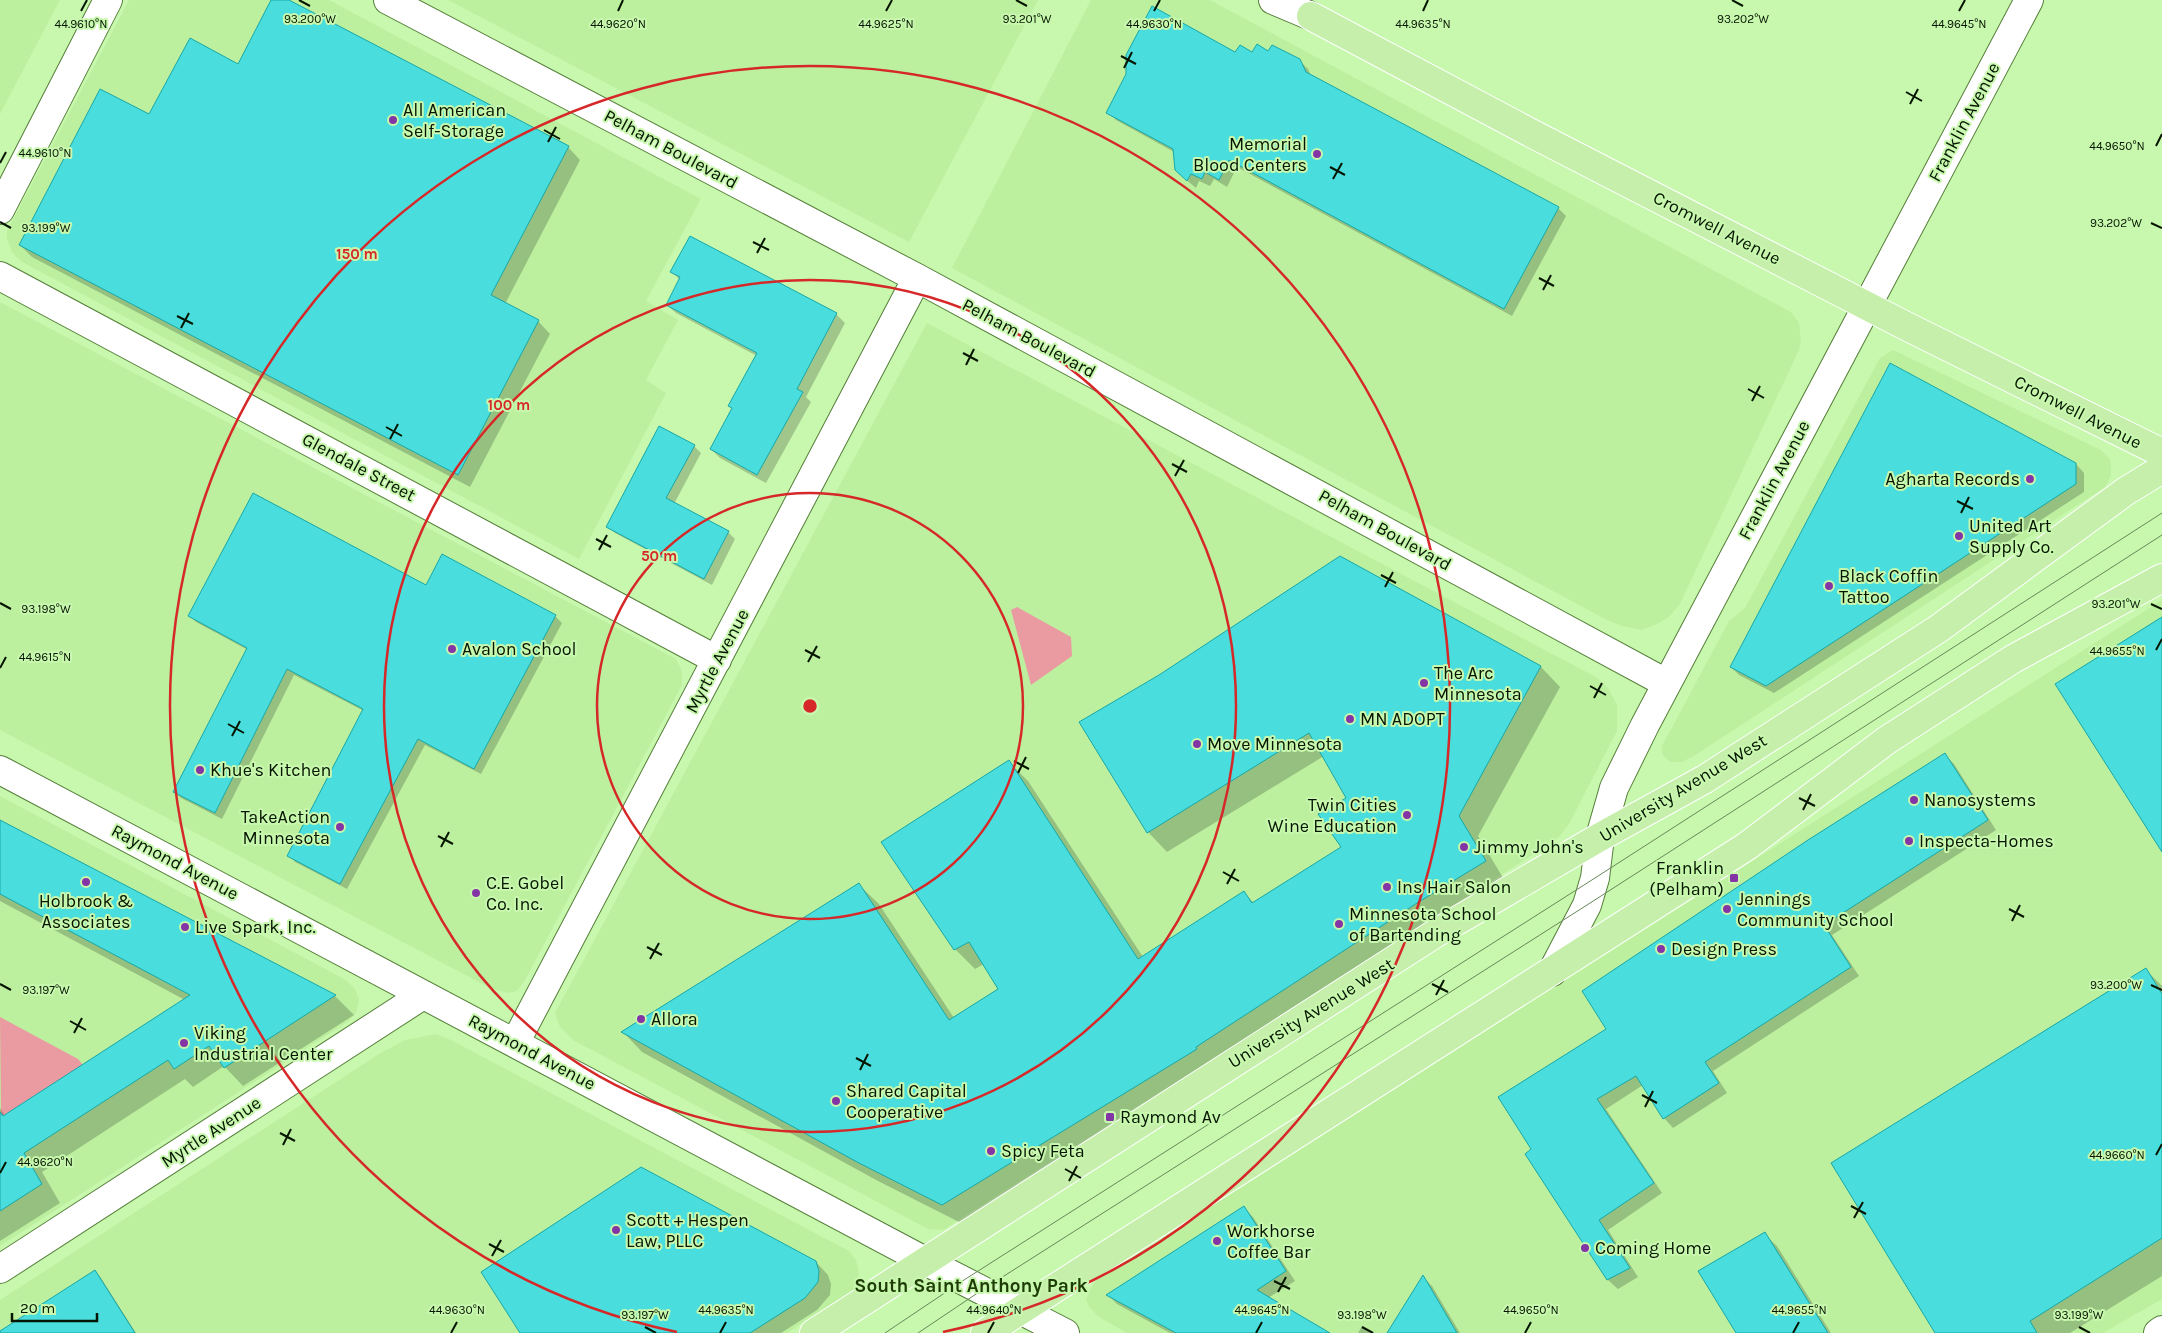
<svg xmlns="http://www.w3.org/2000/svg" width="2162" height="1333" viewBox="0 0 2162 1333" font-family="Karla,sans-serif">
  <rect width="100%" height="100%" fill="#c8f8ae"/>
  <path fill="#bcf09f" d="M 0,0 L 60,0 L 0,114 Z
    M 129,0 L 329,0 L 701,199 L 646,301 L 678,320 L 646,380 L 666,393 L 579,559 L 22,262 L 12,252 L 7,239 L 7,231 Z
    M 448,0 L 1038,0 L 909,242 Z
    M 1091,0 L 1210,0 L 1791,312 L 1799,323 L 1801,340 L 1799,350 L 1680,604 L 1669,617 L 1655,625 L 1641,630 L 1622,626 L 1607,620 L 952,268 Z
    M 0,302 L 676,659 L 682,671 L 682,685 L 524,982 L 517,991 L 508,993 L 492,989 L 0,730 Z
    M 927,323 L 1596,677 L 1608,688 L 1617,705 L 1617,731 L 1569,824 L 1559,837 L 1548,845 L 943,1230 L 928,1229 L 573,1040 L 560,1027 L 555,1013 Z
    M 1893,350 L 2101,450 L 2110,459 L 2111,467 L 2111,476 L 2105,487 L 1694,756 L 1682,762 L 1670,762 L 1662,754 L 1662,746 L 1729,621 L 1745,608 L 1880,358 Z
    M 2162,600 L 2162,1299 L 2103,1333 L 1127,1333 L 1099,1317 L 1089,1307 L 1086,1299 L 1092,1286 L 1097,1279 Z
    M 0,796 L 346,980 L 355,989 L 359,999 L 356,1013 L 349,1021 L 0,1246 Z
    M 436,1034 L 451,1040 L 849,1251 L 856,1260 L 859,1273 L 857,1285 L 852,1292 L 787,1333 L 0,1333 L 0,1300 L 379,1054 L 405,1040 Z"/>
  <path fill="#ea9ba1" d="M 1017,607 L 1071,637 L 1072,656 L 1031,685 L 1011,610 Z
    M 0,1017 L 78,1059 L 83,1065 L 1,1117 Z"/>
  <path fill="#0003" d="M 273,0 L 287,0 L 568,147 L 580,160 L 505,304 L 538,321 L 550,334 L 470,487 L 32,257 L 20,245 L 150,116 L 239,65 Z
    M 1269,53 L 1299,60 L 1308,69 L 1311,76 L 1558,208 L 1566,216 L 1512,316 L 1237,167 L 1227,187 L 1214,179 L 1210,186 L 1199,181 L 1196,188 L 1184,178 L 1174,152 L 1116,120 L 1108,112 L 1236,54 Z
    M 672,272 L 836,314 L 845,323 L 806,397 L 811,402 L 766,483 L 720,458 L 711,449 L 733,409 L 730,406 L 757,356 L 676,313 L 667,305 L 680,280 Z
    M 694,446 L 701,453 L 674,504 L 728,532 L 735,539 L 712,585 L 615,533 L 607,526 Z
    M 2076,464 L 2084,473 L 2084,492 L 1774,693 L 1739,675 L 1731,667 Z
    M 442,556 L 555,616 L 562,623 L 481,774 L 425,745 L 347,889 L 295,862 L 289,855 L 364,711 L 294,675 L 222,819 L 181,798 L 174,791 L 248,650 L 196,622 L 189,615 L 426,587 Z
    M 1340,558 L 1541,667 L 1560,687 L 1478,836 L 1505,881 L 963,1224 L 878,1181 L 642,1052 L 623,1032 L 859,885 L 879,904 L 954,1018 L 1000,990 L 984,964 L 975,969 L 955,949 L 1009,762 L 1028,781 L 1143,957 L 1244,893 L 1254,903 L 1343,847 L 1348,799 L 1324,756 L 1167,852 L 1148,832 L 1159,676 Z
    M 1945,755 L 1954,764 L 1996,830 L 1832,935 L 1859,976 L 1713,1071 L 1727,1093 L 1673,1128 L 1664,1118 L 1643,1085 L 1606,1109 L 1662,1193 L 1608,1230 L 1638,1277 L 1618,1289 L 1608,1280 L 1527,1154 L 1533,1150 L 1608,1029 Z
    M 0,821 L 335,996 L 354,1015 L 243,1086 L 224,1066 L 193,1087 L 185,1079 L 42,1172 L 60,1203 L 0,1241 L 0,1108 L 5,1116 L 185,1000 L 0,901 Z
    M 2145,969 L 2162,986 L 2162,1276 L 2070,1333 L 1937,1333 Z
    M 1244,1208 L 1253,1217 L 1295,1281 L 1268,1298 L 1328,1333 L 1170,1333 L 1117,1304 L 1108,1295 Z
    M 1764,1234 L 1777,1246 L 1831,1333 L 1737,1333 Z
    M 816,1262 L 828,1275 L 831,1284 L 830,1295 L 817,1310 L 781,1333 L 522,1333 Z
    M 95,1271 L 101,1278 L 136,1333 L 0,1333 Z
    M 1423,1277 L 1432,1286 L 1460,1333 L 1388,1333 Z
    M 1362,1326 L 1375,1333 L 1358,1333 Z"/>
  <path fill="#49dedd" stroke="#18a7a7" d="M 271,0 L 289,0 L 569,146 L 491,295 L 539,320 L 458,475 L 19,245 L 100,89 L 149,114 L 190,38 L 238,64 Z
    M 1152,6 L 1235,52 L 1240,45 L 1252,52 L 1257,44 L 1268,51 L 1272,45 L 1300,59 L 1306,72 L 1559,207 L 1504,309 L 1229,160 L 1219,180 L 1205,172 L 1202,179 L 1191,174 L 1187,181 L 1175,170 L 1173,149 L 1106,113 L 1126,74 L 1126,55 Z
    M 690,236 L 837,313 L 797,389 L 803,392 L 757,475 L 710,449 L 732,408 L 728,406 L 757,353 L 666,305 L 680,277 L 670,272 Z
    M 1890,363 L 2076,463 L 2076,484 L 1766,686 L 1730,667 Z
    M 659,426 L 695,445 L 666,498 L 729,531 L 704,579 L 606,527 Z
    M 253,493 L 426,585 L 442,554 L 556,615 L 474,769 L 418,739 L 340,884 L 287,856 L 363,709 L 287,669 L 215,813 L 173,792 L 247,648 L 188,616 Z
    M 1340,556 L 1541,666 L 1459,816 L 1486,861 L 1417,903 L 1196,1047 L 1197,1049 L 942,1205 L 857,1162 L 621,1032 L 859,883 L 949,1020 L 998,989 L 969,942 L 954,950 L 881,842 L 1009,760 L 1138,959 L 1244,891 L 1252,903 L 1341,847 L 1318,814 L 1346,798 L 1309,733 L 1147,833 L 1079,722 L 1159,675 Z
    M 2162,617 L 2162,852 L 2055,684 Z
    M 1945,753 L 1988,820 L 1824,925 L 1851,967 L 1705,1062 L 1719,1083 L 1663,1119 L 1636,1076 L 1597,1099 L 1654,1183 L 1599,1220 L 1630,1268 L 1607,1280 L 1525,1154 L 1531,1149 L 1498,1097 L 1606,1029 L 1582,991 L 1808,840 Z
    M 0,820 L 336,995 L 224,1068 L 209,1046 L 174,1069 L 168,1060 L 24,1153 L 42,1184 L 0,1211 L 0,1112 L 3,1116 L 190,995 L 0,894 Z
    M 2146,968 L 2162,994 L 2162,1238 L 2030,1321 L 2037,1333 L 1935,1333 L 1831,1163 Z
    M 641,1167 L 816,1261 L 819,1271 L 818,1282 L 805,1298 L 750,1333 L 520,1333 L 481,1272 Z
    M 1244,1206 L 1286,1271 L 1257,1290 L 1330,1333 L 1176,1333 L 1106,1295 Z
    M 1765,1232 L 1828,1333 L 1736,1333 L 1698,1271 Z
    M 95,1270 L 135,1333 L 0,1333 L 0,1331 Z
    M 1423,1275 L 1457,1333 L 1387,1333 Z"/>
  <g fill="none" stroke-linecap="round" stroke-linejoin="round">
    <defs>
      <path id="minor" d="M 388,0 L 917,278 L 1666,683
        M 1273,0 L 1311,16
        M 0,210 L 108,0
        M 0,276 L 717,660
        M 0,770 L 925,1261 L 1065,1333
        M 1552,972 L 1587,905 L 1595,878 L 1600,837 L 1614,788 L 1645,725 L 2029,0
        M 515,1043 L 917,278
        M 0,1269 L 423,995
        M 2158,1333 L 2162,1330"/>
      <path id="major" d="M 1311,16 L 1529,132 L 1906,326 L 2162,453
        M 814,1333 L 1436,933 L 1600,837 L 1705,779 L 1938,629 L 2126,491 L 2162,469
        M 985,1333 L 1747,846 L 1887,740 L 2013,659 L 2162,578"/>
    </defs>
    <use href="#minor" stroke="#547e39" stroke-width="30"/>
    <use href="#major" stroke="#fff" stroke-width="30"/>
    <use href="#minor" stroke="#fff" stroke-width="28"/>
    <use href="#major" stroke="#c5efaa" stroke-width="28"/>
    <path stroke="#688858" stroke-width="1" d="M 885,1333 L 964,1280 L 1595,878 L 2162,513
      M 918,1333 L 982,1290 L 1587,905 L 2162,535"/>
  </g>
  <path fill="none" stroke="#051500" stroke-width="2" d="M 299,0 L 310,6M 1016,0 L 1027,6M 1732,0 L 1743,6M 81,11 L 87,0M 618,11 L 623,0M 886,11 L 892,0M 1154,11 L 1160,0M 1423,11 L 1428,0M 1959,11 L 1965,0M 1121,56 L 1136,64M 1124,68 L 1132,52M 1906,92 L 1922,101M 1910,104 L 1918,89M 544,130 L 560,139M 548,142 L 556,127M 2156,146 L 2162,134M 0,163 L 6,152M 1330,167 L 1345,175M 1333,179 L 1342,163M 0,222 L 11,228M 2151,223 L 2162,228M 753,242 L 769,250M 757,253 L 765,238M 1539,278 L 1554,286M 1543,290 L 1551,275M 177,316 L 193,324M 181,328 L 189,313M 963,353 L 978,361M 966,365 L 974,349M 1748,389 L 1764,398M 1752,401 L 1760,386M 386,427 L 402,436M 390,439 L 398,424M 1172,464 L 1187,472M 1175,476 L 1184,460M 1957,501 L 1973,509M 1961,513 L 1969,497M 596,539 L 611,547M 599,550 L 607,535M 1381,575 L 1396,583M 1385,587 L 1393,572M 0,603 L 11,609M 2151,604 L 2162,609M 805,650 L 820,658M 2156,650 L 2162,639M 808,662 L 817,646M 0,668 L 6,657M 1590,686 L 1606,695M 1594,698 L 1602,683M 228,724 L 244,733M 232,736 L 240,721M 1014,761 L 1029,769M 1018,773 L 1026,757M 1799,798 L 1815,806M 1803,810 L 1811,794M 438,836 L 453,844M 441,847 L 449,832M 1223,872 L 1239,881M 1227,884 L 1235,869M 2009,909 L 2024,917M 2012,921 L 2020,905M 647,947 L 662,955M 650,959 L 659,943M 0,984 L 11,990M 1432,984 L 1448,992M 2151,985 L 2162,990M 1436,995 L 1444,980M 70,1021 L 86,1030M 74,1033 L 82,1018M 856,1058 L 871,1066M 860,1070 L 868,1054M 1642,1095 L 1657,1103M 1645,1107 L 1653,1091M 280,1133 L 295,1141M 283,1145 L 291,1129M 2156,1155 L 2162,1144M 1065,1169 L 1081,1178M 0,1173 L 6,1162M 1069,1181 L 1077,1166M 1851,1206 L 1866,1214M 1854,1218 L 1863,1202M 489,1244 L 504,1252M 492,1256 L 501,1240M 1274,1281 L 1290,1289M 1278,1292 L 1286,1277M 645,1327 L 656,1333M 1362,1327 L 1373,1333M 2079,1327 L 2090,1333M 451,1333 L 457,1322M 720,1333 L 726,1322M 988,1333 L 994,1322M 1256,1333 L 1262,1322M 1525,1333 L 1531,1322M 1793,1333 L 1799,1322"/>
  <g fill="none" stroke="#d62828" stroke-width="2.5">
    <circle cx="810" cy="706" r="213"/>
    <circle cx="810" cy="706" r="426"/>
    <path d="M677 1332A640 640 0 1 1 943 1332"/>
  </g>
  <g fill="#8435a5" stroke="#c8f8ae" stroke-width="2">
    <circle cx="393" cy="120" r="5"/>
    <circle cx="1317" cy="154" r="5"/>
    <circle cx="2030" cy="479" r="5"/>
    <circle cx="1959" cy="536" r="5"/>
    <circle cx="1829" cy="586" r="5"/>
    <circle cx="452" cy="649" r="5"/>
    <circle cx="1424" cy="683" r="5"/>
    <circle cx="1350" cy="719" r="5"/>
    <circle cx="1197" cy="744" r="5"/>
    <circle cx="200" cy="770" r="5"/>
    <circle cx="1914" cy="800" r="5"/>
    <circle cx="1407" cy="815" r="5"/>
    <circle cx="340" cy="827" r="5"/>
    <circle cx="1909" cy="841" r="5"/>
    <circle cx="1464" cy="847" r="5"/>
    <rect x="1729" y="873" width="10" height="10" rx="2.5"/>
    <circle cx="86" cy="882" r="5"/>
    <circle cx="1387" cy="887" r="5"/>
    <circle cx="476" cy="893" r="5"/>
    <circle cx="1727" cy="909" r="5"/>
    <circle cx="1339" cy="924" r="5"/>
    <circle cx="185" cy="927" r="5"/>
    <circle cx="1661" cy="949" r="5"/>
    <circle cx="641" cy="1019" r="5"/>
    <circle cx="184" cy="1043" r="5"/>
    <circle cx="836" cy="1101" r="5"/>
    <rect x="1105" y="1112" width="10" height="10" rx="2.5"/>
    <circle cx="991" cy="1151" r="5"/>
    <circle cx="616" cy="1230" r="5"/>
    <circle cx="1217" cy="1241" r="5"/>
    <circle cx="1585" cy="1248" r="5"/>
  </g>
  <g text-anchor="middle" stroke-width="4" stroke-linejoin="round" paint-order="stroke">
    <g font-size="18" fill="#051500" stroke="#c8f8ae" text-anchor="start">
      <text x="403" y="116">All American<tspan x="403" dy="21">Self-Storage</tspan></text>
      <text x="1307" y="150" text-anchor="end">Memorial<tspan x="1307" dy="21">Blood Centers</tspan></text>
      <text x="2020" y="485" text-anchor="end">Agharta Records</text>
      <text x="1969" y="532">United Art<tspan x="1969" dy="21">Supply Co.</tspan></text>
      <text x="1839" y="582">Black Coffin<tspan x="1839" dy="21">Tattoo</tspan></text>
      <text x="462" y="655">Avalon School</text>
      <text x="1434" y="679">The Arc<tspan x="1434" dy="21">Minnesota</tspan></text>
      <text x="1360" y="725">MN ADOPT</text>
      <text x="1207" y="750">Move Minnesota</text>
      <text x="210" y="776">Khue's Kitchen</text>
      <text x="1924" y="806">Nanosystems</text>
      <text x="1397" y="811" text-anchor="end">Twin Cities<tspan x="1397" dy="21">Wine Education</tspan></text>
      <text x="330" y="823" text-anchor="end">TakeAction<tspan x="330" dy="21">Minnesota</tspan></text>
      <text x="1919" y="847">Inspecta-Homes</text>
      <text x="1474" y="853">Jimmy John's</text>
      <text x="1724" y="874" text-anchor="end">Franklin<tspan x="1724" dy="21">(Pelham)</tspan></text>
      <text x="486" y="889">C.E. Gobel<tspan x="486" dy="21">Co. Inc.</tspan></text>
      <text x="1397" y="893">Ins Hair Salon</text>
      <text x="1737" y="905">Jennings<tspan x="1737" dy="21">Community School</tspan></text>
      <text x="86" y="907" text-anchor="middle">Holbrook &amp;<tspan x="86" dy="21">Associates</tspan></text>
      <text x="1349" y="920">Minnesota School<tspan x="1349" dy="21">of Bartending</tspan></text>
      <text x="195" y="933">Live Spark, Inc.</text>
      <text x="1671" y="955">Design Press</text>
      <text x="651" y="1025">Allora</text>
      <text x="194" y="1039">Viking<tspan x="194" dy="21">Industrial Center</tspan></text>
      <text x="846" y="1097">Shared Capital<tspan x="846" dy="21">Cooperative</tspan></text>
      <text x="1120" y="1123">Raymond Av</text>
      <text x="1001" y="1157">Spicy Feta</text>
      <text x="626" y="1226">Scott + Hespen<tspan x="626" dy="21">Law, PLLC</tspan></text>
      <text x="1227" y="1237">Workhorse<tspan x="1227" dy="21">Coffee Bar</tspan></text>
      <text x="1595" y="1254">Coming Home</text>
    </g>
    <g font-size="18" fill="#051500" stroke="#c8f8ae">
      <text transform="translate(1964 122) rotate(-62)" y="6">Franklin Avenue</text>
      <text transform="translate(671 149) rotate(28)" y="6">Pelham Boulevard</text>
      <text transform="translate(1717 228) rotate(27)" y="6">Cromwell Avenue</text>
      <text transform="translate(1029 338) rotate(28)" y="6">Pelham Boulevard</text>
      <text transform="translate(2078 412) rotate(27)" y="6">Cromwell Avenue</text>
      <text transform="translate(359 467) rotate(28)" y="6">Glendale Street</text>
      <text transform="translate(1774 480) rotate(-62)" y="6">Franklin Avenue</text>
      <text transform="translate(1385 530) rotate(29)" y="6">Pelham Boulevard</text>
      <text transform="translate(717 661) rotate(-62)" y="6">Myrtle Avenue</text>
      <text transform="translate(1683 788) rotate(-31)" y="6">University Avenue West</text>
      <text transform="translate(175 862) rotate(28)" y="6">Raymond Avenue</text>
      <text transform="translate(1311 1013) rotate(-32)" y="6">University Avenue West</text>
      <text transform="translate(532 1052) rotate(28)" y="6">Raymond Avenue</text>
      <text transform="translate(211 1132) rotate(-33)" y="6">Myrtle Avenue</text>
    </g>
    <g font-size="19" font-weight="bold" fill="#1e3c05" stroke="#c8f8ae">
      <text x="971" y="1292">South Saint Anthony Park</text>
    </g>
  </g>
  <g font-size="12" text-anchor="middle" fill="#051500" stroke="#c8f8ae" stroke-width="4" stroke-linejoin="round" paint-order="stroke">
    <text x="310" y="23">93.200°W</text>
    <text x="1027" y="23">93.201°W</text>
    <text x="1743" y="23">93.202°W</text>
    <text x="81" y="28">44.9610°N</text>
    <text x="618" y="28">44.9620°N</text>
    <text x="886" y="28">44.9625°N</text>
    <text x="1154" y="28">44.9630°N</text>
    <text x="1423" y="28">44.9635°N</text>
    <text x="1959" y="28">44.9645°N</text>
    <text x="2117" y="150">44.9650°N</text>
    <text x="45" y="157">44.9610°N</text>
    <text x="2116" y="227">93.202°W</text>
    <text x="46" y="232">93.199°W</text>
    <text x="2116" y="608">93.201°W</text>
    <text x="46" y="613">93.198°W</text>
    <text x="2117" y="655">44.9655°N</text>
    <text x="45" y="661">44.9615°N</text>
    <text x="2116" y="989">93.200°W</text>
    <text x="46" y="994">93.197°W</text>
    <text x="2117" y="1159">44.9660°N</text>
    <text x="45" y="1166">44.9620°N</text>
    <text x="457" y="1314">44.9630°N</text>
    <text x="726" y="1314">44.9635°N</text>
    <text x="994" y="1314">44.9640°N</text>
    <text x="1262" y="1314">44.9645°N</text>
    <text x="1531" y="1314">44.9650°N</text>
    <text x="1799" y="1314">44.9655°N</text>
    <text x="645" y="1319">93.197°W</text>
    <text x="1362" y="1319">93.198°W</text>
    <text x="2079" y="1319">93.199°W</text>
  </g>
  <circle cx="810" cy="706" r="8" fill="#d62828" stroke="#c8f8ae" stroke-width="2.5"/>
  <g font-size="15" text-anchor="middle" font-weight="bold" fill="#d62828" stroke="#c8f8ae" stroke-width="4" stroke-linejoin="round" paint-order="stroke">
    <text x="357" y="259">150 m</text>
    <text x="509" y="410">100 m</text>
    <text x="659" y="561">50 m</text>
  </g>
  <path d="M12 1313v8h85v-8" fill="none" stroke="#051500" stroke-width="2.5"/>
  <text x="20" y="1313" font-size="15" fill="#051500" stroke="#c8f8ae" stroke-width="4" paint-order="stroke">20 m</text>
</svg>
